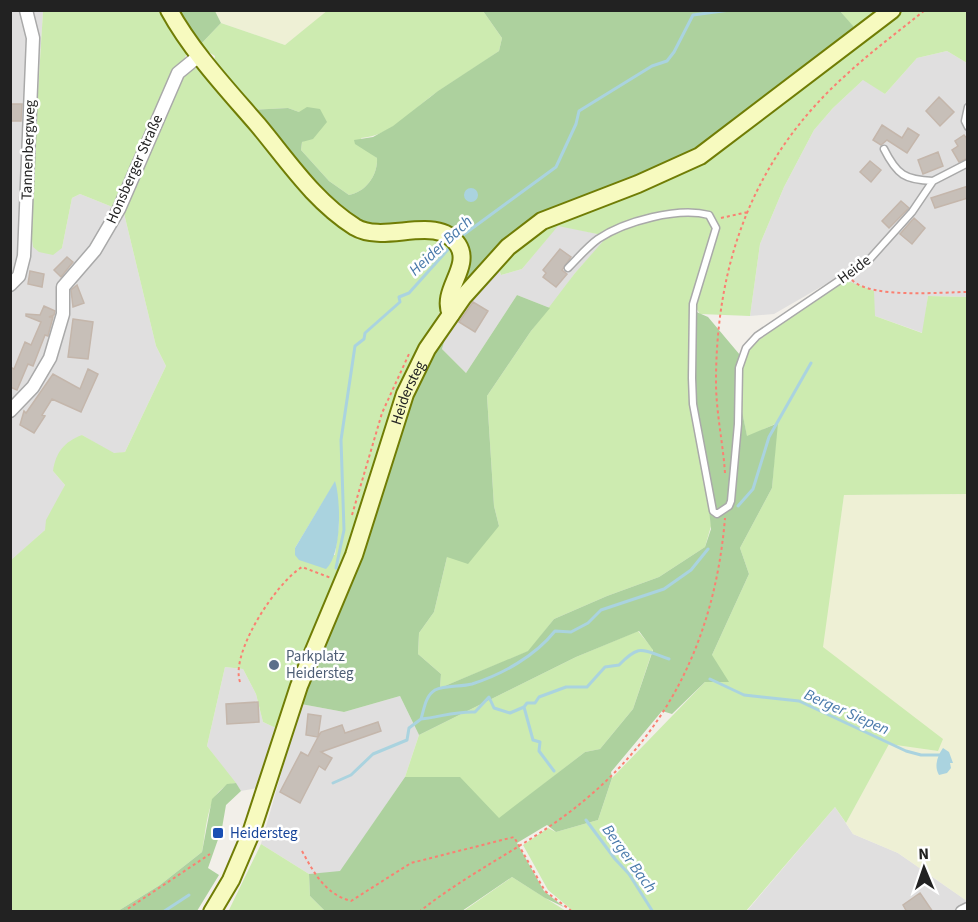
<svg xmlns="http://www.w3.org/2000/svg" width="978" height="922" viewBox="0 0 978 922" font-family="'Source Sans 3',sans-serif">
  <rect width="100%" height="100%" fill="#f2efe9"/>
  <path fill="#e0dfdf" d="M 11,11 L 43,11 L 30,224 L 62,248 L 72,198 L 80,194 L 115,208 L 123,209 L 156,346 L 166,366 L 125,452 L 114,454 L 82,435 L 53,471 L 65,485 L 45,530 L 11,561 Z
    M 947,51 L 967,63 L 967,297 L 928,296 L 923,333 L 875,316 L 845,280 L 845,273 L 774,314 L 750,316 L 760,244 L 784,187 L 814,130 L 833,108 L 864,79 L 885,94 L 917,58 Z
    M 558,225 L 602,235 L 605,240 L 575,273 L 550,308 L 517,295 L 466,373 L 442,349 L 450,321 L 495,262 L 501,275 L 522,269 Z
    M 225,667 L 243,669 L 256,694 L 263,722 L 278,729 L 262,782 L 257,788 L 241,791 L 207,746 Z
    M 400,696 L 419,735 L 405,777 L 340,872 L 309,874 L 261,844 L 301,704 L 344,712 Z
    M 835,807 L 853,834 L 898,853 L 967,901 L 967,906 L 956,912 L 746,912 Z"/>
  <path fill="#eef0d5" d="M 215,11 L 328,11 L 285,45 L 221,23 Z
    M 967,494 L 967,901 L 898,853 L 853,834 L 846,823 L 889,743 L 938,751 L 822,647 L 844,495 Z"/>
  <path fill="#cdebb0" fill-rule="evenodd" d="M 328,10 L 483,11 L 502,38 L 499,51 C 479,65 459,77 440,90 C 415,106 393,136 361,138 L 368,151 L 377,158 C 378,175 366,192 349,195 L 329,181 L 301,150 L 302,142 L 308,139 L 299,112 L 288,108 L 250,110 L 214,61 L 215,56 L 199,46 L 221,23 L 285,45 Z
    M 43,11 L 167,11 L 188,51 L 115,208 L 80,194 L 72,198 L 62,248 L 53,255 L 39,252 L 33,247 L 30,224 Z
    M 840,11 L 889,11 L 858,33 Z
    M 895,11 L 967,11 L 967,63 L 947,51 L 917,58 L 885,94 L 863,80 L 833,108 L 814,130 L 784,187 L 760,244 L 750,316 L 700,314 L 692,302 L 711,526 L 705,547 L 659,577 L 607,596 L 554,619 L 529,651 L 440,688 L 441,674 L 418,654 L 419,633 L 434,612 L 447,557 L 499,526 L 494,506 L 487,396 L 531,331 L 575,273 L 605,239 L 602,235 L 558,226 L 522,269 L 501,275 L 496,261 L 509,247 Z
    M 199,68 L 306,188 L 457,248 L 443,306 L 408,372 L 348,563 L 278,729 L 263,722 L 256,694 L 243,669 L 225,667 L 207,746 L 236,783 C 206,786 207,828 202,852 L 160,885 L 118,911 L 11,911 L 10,561 L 45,530 L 46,520 L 65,485 L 53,471 C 56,452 64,442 82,435 L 114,453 L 125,452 L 166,366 L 156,346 L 123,209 L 169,96 L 187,69 ZM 335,482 L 339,524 L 335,555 L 295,555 L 295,548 Z
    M 845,280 L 874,291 L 875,316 L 922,333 L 928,296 L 967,297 L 967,494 L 844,495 L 823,647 L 943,739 L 938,751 L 889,744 L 846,823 L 835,807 L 746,911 L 573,911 L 548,890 L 523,845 L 548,828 L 556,832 L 598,820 L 612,778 L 705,682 L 712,655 L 749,574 L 740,548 L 772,488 L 777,423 L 747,437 L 741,406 L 740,355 L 803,306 Z
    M 638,631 L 653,649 L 633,709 L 600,749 L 585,752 L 499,819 L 405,777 L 419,735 L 576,657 Z
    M 261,844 L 309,874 L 310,896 L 325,911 L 228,912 Z
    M 512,877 L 566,911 L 462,912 Z"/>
  <path fill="#add19e" d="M 174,11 L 215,11 L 221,23 L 199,46 Z
    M 483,11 L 840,11 L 860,34 L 700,156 L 551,217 L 463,297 L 453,240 L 357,228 L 250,110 L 288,108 L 299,112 L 307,107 L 320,109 L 327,122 L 313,139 L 302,142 L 301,150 L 329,181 L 349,195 C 366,192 378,175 377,158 L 355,144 L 354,140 L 373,137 L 393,126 L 438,91 L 499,51 L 502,38 Z
    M 517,295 L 550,308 L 531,331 L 487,396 L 494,506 L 499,526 L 468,564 L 447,557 L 434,612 L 419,633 L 418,654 L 441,674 L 440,688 L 528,651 L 554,619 L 607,596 L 659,577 L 705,547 L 711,529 L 706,478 L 690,403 L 692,310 L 708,317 L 740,355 L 741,406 L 747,436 L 778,423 L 772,488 L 740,548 L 749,574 L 712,655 L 729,682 L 705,682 L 672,714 L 662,711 L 611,772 L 612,778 L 598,820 L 556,832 L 547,825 L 517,843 L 544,891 L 564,907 L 545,898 L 512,877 L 462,911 L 325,911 L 310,896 L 309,874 L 340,871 L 405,777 L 460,777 L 499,818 L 585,752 L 600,749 L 633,709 L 653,650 L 639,631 L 576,657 L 419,735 L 400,696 L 344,712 L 301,704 L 401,417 L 450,321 L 442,349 L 466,373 Z
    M 236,783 L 241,791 L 226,805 L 222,828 L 208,868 L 219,875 L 197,911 L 118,911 L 160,885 L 202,852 L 212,799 L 227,784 Z"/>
  <path fill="#aad3df" d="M464 195a7 7 0 1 1 14 0a7 7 0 1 1-14 0Z
    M 335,481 C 341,500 342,555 326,569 L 299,560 L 295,555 L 295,548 Z
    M 943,748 L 949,752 L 953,763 L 950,763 L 951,768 L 947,773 L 939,775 C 934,767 937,756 943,748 Z"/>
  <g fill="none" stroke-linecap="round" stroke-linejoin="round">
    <path stroke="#aad3df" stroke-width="3" d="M 459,238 L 556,167 L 576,124 L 579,111 L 652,66 L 667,61 L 674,52 L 693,15 L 730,10
      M 738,506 L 753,489 L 769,437 L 811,363
      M 336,568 L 344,530 L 341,440 L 355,346 L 364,339 L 365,333 L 400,302 L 399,297 L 409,293 L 452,245
      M 710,679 L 744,695 L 799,701 L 906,751 L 921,755 L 941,755
      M 524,707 L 527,703 L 535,703 L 539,697 L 566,687 L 587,687 L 605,667 L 619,665 C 640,643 642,650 669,659
      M 421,719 C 440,717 456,711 475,712 L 489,697 L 494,708 L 510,713 L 524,707 L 533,740 L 540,742 L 539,751 L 554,771
      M 333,783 L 351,775 L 373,754 L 407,740 L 409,728 L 421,719 C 424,710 425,696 435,690 C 445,685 461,687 472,684 C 503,674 535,656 555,631 L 571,632 L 588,623 L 601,610 L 664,589 L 691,570 L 708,549
      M 586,820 L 615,859 L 629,874 L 653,912
      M 163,912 L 189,895"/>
  </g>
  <path fill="#c7bfb8" stroke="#c4b6ab" stroke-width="1.5" d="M 939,97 L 954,112 L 940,126 L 926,111 Z
    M 10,104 L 22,104 L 21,121 L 10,121 Z
    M 882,125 L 902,138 L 908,128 L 919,135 L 907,153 L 887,140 L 881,145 L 873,140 Z
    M 964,135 L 968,140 L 968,158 L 959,162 L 952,150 L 958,146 L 955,141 Z
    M 938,152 L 943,166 L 923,174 L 918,160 Z
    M 870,161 L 881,170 L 871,182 L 860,172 Z
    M 968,186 L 968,198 L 935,208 L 931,198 Z
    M 901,201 L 909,208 L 889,228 L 882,221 Z
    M 914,218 L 925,228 L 912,244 L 900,234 Z
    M 560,249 L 571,257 L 562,270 L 567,274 L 556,287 L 543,277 L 546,273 L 543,270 Z
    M 67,257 L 73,262 L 61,277 L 54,270 Z
    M 30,271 L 44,274 L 42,287 L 28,284 Z
    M 77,285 L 84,303 L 73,307 L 71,290 Z
    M 473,302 L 488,311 L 475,332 L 459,322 Z
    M 44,306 L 55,311 L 54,315 L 49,317 L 53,317 L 48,336 L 45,335 L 33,366 L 28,364 L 17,390 L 10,387 L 10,367 L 14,369 L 25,342 L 31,345 L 41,322 L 26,316 L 26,314 L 40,315 Z
    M 73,319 L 93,322 L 88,359 L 68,357 Z
    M 88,369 L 98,374 L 81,412 L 52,399 L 42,415 L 45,416 L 34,433 L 20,425 L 24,411 L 26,413 L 53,374 L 80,389 Z
    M 258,702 L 259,722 L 227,724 L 226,704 Z
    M 308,714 L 321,716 L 318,737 L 321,732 L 342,725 L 345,733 L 378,722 L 381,731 L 321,752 L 332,758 L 325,770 L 319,766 L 300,803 L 280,792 L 301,752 L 308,756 L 318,737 L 306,735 Z
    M 920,893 L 933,912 L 907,912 L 903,905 Z"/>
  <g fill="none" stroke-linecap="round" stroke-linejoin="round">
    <defs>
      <path id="service" d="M 968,107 L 965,121 L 968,127
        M 884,149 C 897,175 905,180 933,181
        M 568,268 C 578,258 587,247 598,239 C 625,221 678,207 709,215 L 716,228 L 693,304 L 692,378 L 693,404 L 713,511 L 717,514 L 729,506 L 731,501 L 738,424 L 739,368 L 746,348 L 757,336 L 868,261 L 912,212 L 933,181 L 968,163"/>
      <path id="minor" d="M 10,285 L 19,276 L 24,256 L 33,38 L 26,10
        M 10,411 L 33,387 L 50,358 L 63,314 L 63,287 L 95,250 L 119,209 L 178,73 L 200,55
        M 962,912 L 968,909"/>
      <g id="secondary">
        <path d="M 169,10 C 192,52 227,89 258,125 C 288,161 314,201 355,227 C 385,245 437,213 458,245 C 472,267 440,291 451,314"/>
        <path id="s1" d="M 212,912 L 231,880 L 251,833 L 299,686 L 354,555 L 405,394 L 427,349 L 463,297 L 508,247 L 542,221 L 638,184 L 700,156 L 892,10"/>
      </g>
    </defs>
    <use href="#service" stroke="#a9a9a9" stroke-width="9"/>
    <use href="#minor" stroke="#a9a9a9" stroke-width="15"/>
    <use href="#secondary" stroke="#707d05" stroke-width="20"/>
    <path stroke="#fa8072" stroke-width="2" stroke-dasharray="3 3" stroke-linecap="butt" d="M 721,218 L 748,212
      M 852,280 C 871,299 941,292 968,292
      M 725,473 C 723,443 716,412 716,382 C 716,260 755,156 847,74 C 872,51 899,31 925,10
      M 352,515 L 382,413 L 409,354
      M 240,682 C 230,652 277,582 302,567 L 331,578
      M 302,851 C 314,873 325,894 351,901 L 411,863 L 514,837 L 545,891 L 573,912
      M 123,912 L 210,854
      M 419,912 C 465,875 520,849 567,814 C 666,740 715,639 725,518"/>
    <use href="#service" stroke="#fff" stroke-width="6"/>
    <use href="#minor" stroke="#fff" stroke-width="12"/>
    <use href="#secondary" stroke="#f7fabf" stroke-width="16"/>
  </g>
  <circle fill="#5c6f8a" stroke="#fff" stroke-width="2" cx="274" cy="665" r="6"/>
  <rect fill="#1a4fb4" stroke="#fff" stroke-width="2" x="212" y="827" width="12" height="12" rx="3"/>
  <g text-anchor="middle" stroke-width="5" stroke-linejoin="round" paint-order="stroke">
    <g font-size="15" fill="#222" stroke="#fff">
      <text transform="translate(28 150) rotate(-88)" y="5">Tannenbergweg</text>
      <text transform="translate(134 169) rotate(-66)" y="5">Honsberger Straße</text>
      <text transform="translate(854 269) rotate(-37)" y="5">Heide</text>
      <text dy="5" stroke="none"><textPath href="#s1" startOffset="556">Heidersteg</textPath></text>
    </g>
    <g font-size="15" fill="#4e5e75" stroke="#fff" text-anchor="start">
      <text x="286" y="661">Parkplatz<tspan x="286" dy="17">Heidersteg</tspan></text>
    </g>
    <g font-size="15" fill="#164399" stroke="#fff" text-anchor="start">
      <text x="230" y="838">Heidersteg</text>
    </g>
    <g font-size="16" font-style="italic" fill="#4a7aab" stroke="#fff">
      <text transform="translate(440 245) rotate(-43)" y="6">Heider Bach</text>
      <text transform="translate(847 711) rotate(24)" y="6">Berger Siepen</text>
      <text transform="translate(630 858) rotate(54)" y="6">Berger Bach</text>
    </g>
  </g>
  <rect width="978" height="922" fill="none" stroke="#222222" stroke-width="24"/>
  <g transform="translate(924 868) rotate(358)" stroke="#ffffff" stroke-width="4.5" paint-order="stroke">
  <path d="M0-4.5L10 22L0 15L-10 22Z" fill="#222222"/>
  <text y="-9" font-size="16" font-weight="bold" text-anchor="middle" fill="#222222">N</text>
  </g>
</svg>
